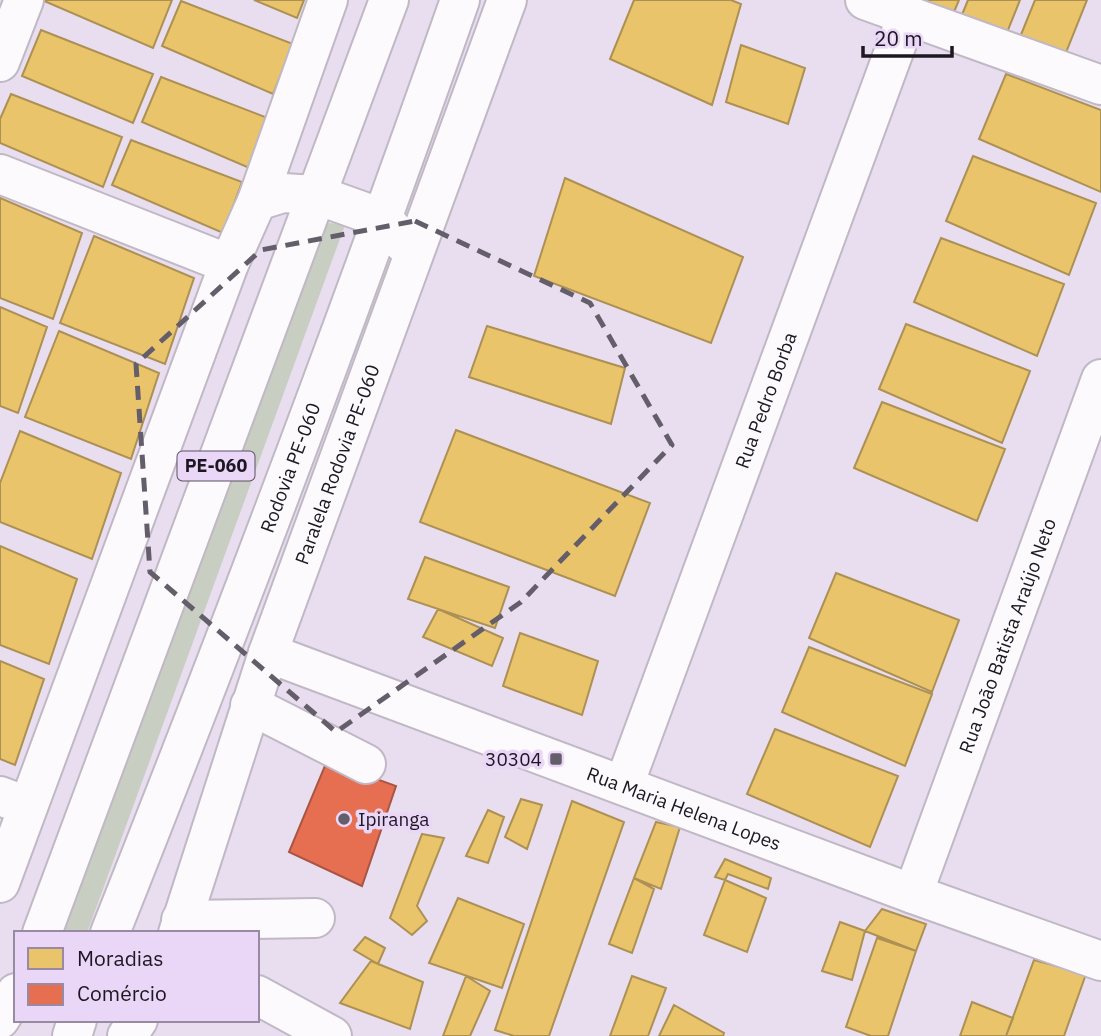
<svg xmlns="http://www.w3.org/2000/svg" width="1101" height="1036" viewBox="0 0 1101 1036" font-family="'IBM Plex Sans',sans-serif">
  <rect width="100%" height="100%" fill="#e9def0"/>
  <path fill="#c9cec2" d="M 315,221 L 345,225 L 87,933 L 56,933 Z"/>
  <path fill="#e9c46a" stroke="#ac9054" stroke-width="2" d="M 42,0 L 172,0 L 153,48 Z
    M 254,0 L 304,0 L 297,18 Z
    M 634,0 L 731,0 L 741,4 L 712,105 L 610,59 Z
    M 923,0 L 959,0 L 954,12 Z
    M 968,0 L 1020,0 L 1006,35 L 961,17 Z
    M 1035,0 L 1087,0 L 1063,60 L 1018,42 Z
    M 181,1 L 293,44 L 273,94 L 162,46 Z
    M 41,30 L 153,74 L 133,123 L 22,76 Z
    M 741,45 L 805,68 L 788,124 L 726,102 Z
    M 1006,74 L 1101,110 L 1101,192 L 979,139 Z
    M 161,77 L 273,120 L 254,170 L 142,122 Z
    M 11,94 L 122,137 L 103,187 L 0,143 L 0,119 Z
    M 131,140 L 242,182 L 223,233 L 112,185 Z
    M 973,156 L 1096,203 L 1069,275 L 946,221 Z
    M 565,178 L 743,257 L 711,343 L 534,276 Z
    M 0,198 L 82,233 L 53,319 L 0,298 Z
    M 94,236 L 194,278 L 165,364 L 60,323 Z
    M 941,238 L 1064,284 L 1037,356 L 914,302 Z
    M 0,307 L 47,327 L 18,413 L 0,406 Z
    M 906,324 L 1030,371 L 1002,443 L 879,389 Z
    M 487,326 L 625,368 L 611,424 L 469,377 Z
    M 59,331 L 159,373 L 131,459 L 25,417 Z
    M 882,402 L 1005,449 L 977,521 L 854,468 Z
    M 456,430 L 650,503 L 615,596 L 420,522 Z
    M 20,431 L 121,473 L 92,559 L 0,522 L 0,483 Z
    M 0,546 L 77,579 L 49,664 L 0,645 Z
    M 425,557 L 509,587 L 495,628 L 408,599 Z
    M 836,573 L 959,620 L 932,692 L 809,638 Z
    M 438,609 L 503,638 L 492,666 L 423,637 Z
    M 520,633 L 598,661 L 582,715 L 503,686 Z
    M 809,647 L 932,694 L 905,766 L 782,712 Z
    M 0,661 L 44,679 L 15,765 L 0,759 Z
    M 775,729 L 898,776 L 870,847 L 747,794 Z
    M 521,799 L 542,805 L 527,849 L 505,837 Z
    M 572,801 L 624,822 L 549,1036 L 514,1036 L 495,1030 Z
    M 488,810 L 504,817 L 488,863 L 466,856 Z
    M 656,822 L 680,827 L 661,889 L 634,878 Z
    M 422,834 L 444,838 L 417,906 L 427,921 L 412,935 L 390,918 Z
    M 725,859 L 771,878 L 768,889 L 728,874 L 725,880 L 715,877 Z
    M 634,878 L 654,889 L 632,953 L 609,944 Z
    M 725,880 L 766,898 L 747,952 L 704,935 Z
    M 458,898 L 524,924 L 502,988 L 429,963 Z
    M 882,909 L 926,924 L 916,951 L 865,931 Z
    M 840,922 L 865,931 L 852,980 L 822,971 Z
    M 365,937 L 385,948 L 378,964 L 354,950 Z
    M 877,938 L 916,951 L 888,1036 L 871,1036 L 846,1027 Z
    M 1034,960 L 1086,974 L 1064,1036 L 1006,1036 Z
    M 371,961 L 423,982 L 410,1029 L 340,1003 Z
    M 466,976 L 490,991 L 470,1036 L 443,1036 Z
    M 632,976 L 666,988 L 648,1036 L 610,1036 Z
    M 972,1002 L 1013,1018 L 1006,1036 L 960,1036 Z
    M 674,1005 L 724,1033 L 723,1036 L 659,1036 Z"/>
  <path fill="#e76f51" stroke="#aa5543" stroke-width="2" d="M 327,761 L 396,786 L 362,886 L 289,852 Z"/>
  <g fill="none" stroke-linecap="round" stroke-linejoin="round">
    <defs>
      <g id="minor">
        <path d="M 865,0 L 1101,85"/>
        <path d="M 0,62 L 24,0"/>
        <path d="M 0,174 L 229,264"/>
        <path id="s1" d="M 268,653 L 913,894 L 1101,961"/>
        <path d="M 250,705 L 366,764"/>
        <path id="s2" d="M 624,785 L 907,16"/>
        <path d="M 0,796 L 27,806"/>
        <path id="s3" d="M 913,894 L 1101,379"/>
        <path d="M 181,920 L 315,918"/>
        <path d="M 257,995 L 332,1036"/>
      </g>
      <g id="major">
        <path d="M 257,201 L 283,193 L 317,195 L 384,219 L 404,244"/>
        <path d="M 0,883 L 229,264 L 257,201 L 328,0"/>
        <path id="s4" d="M 178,933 L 268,653 L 507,0"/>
      </g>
      <g id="highway">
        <path d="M 42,933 L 389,0"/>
        <path id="s5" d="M 110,933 C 233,624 350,314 460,0"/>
        <path d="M 0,1019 L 16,993"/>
        <path d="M 72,1036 L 77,1020"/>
        <path d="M 127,1036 L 138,1020"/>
      </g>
    </defs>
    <use href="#minor" stroke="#c0b8c5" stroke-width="42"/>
    <use href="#major" stroke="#c0b8c5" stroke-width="42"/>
    <use href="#highway" stroke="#c0b8c5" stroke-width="42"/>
    <use href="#minor" stroke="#fcfafd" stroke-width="38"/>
    <use href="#major" stroke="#fcfafd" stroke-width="38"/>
    <use href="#highway" stroke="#fcfafd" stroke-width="38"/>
  </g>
  <path fill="none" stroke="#645d6a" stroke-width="5" stroke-dasharray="14 9" stroke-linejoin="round" d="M 415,221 L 590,303 L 672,445 L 521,602 L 336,732 L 150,572 L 136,364 L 261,250 Z"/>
  <g fill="#645d6a" stroke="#ead7f7" stroke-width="2.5">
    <rect x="549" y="752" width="14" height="14" rx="3.5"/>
    <circle cx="344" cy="819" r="7"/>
  </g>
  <g text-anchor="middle" stroke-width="7" stroke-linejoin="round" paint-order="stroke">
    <rect fill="#ead7f7" stroke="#5a5162" stroke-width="2" x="177.5" y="451.5" width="77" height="29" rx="5"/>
    <g font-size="18" font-weight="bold" fill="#1d1722">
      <text x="216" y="472">PE-060</text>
    </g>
    <g font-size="19" fill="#1d1722" stroke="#ead7f7">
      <text dy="7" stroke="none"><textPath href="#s2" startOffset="410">Rua Pedro Borba</textPath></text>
      <text dy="7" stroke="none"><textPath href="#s4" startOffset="495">Paralela Rodovia PE-060</textPath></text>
      <text dy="7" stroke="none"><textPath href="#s5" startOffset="499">Rodovia PE-060</textPath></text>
      <text dy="7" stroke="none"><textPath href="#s3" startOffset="275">Rua João Batista Araújo Neto</textPath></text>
      <text dy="7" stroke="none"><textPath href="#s1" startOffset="444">Rua Maria Helena Lopes</textPath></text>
    </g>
    <g font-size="19" fill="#1d1722" stroke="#ead7f7" text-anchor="end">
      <text x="542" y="766">30304</text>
      <text x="358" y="826" text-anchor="start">Ipiranga</text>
    </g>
  </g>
  <rect x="14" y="931" width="245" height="91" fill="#ead7f7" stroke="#988aa2" stroke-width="2"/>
  <rect x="28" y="948" width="35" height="21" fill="#e9c46a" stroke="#988aa2" stroke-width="2"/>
  <text x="77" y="966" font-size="21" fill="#1d1722">Moradias</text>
  <rect x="28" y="984" width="35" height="21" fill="#e76f51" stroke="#988aa2" stroke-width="2"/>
  <text x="77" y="1001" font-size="21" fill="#1d1722">Comércio</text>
  <path d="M863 46v10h89v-10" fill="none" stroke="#1d1722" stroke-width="3.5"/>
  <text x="874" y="46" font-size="21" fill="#1d1722" stroke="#ead7f7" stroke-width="5" paint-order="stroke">20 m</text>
</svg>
